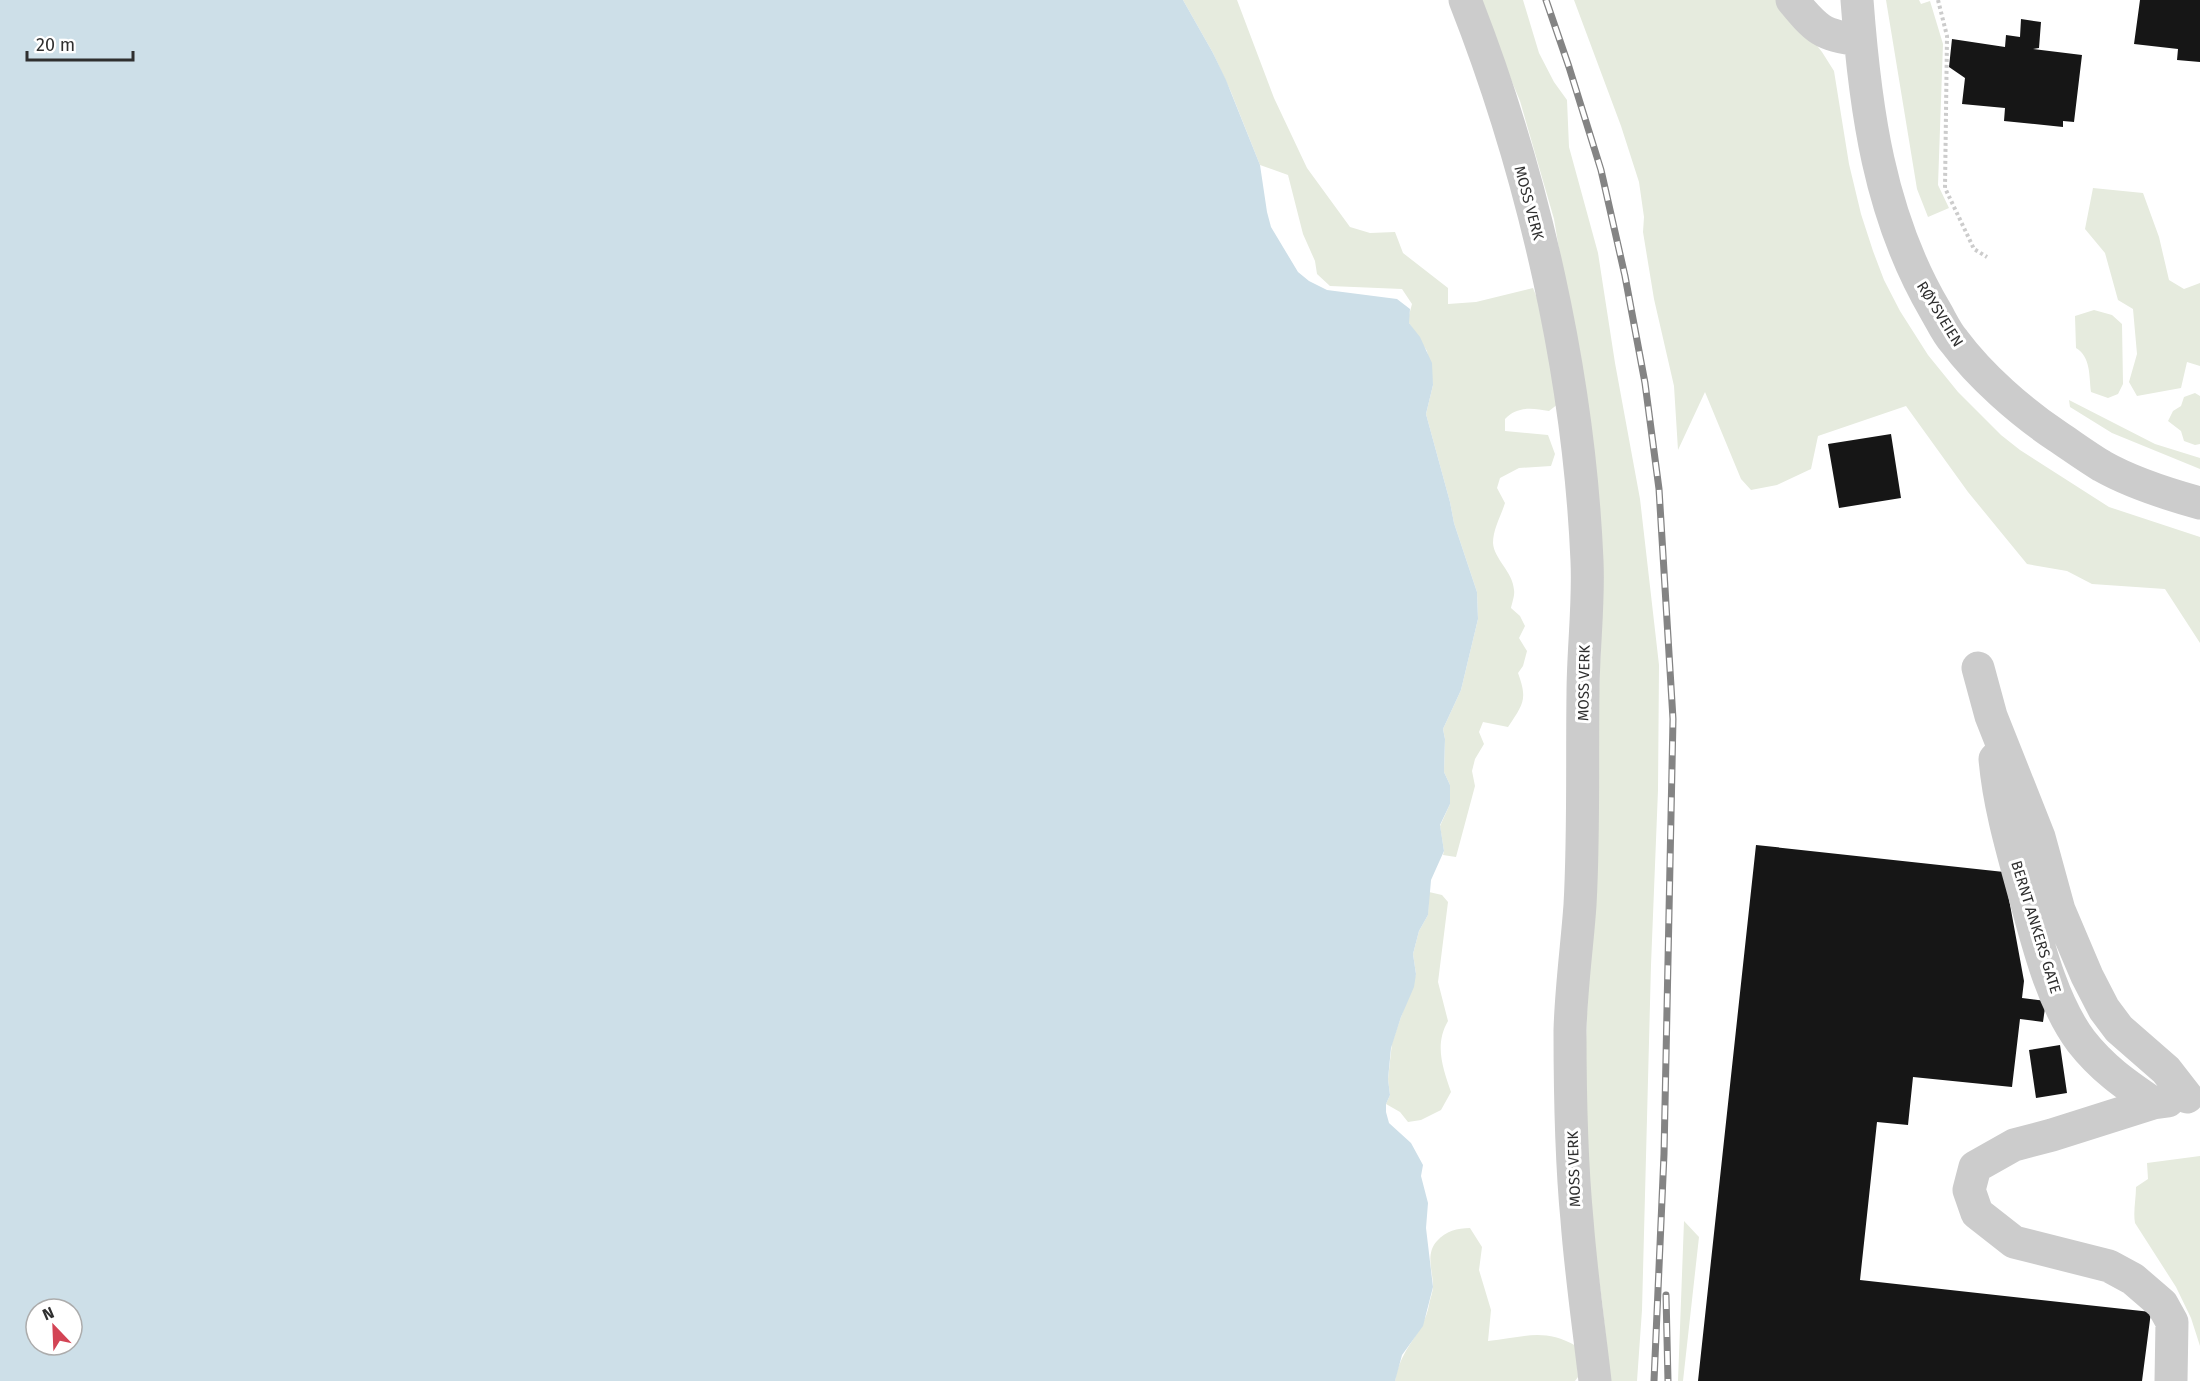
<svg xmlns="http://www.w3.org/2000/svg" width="2200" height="1381" viewBox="0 0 2200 1381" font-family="'Fira Sans',sans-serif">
  <rect width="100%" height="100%" fill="#fff"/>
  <path fill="#e6ebde" d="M 1183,0 L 1237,0 L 1274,98 L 1307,168 L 1350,227 L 1370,233 L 1395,232 L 1403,253 L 1448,288 L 1448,304 L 1476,302 L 1533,288 L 1541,308 L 1558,404 L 1549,411 C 1532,408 1517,406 1505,419 L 1505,431 L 1548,435 L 1555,454 L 1551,466 L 1519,468 L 1500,478 L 1497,488 L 1505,503 C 1501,516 1493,529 1493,543 C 1494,559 1513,572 1514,590 C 1515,595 1512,603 1511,608 L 1520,616 L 1525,626 L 1519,638 L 1527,651 L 1523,666 L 1518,673 C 1528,700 1523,704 1508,727 L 1483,722 L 1479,732 L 1484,744 L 1475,759 L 1472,771 L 1475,786 L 1456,857 L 1443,855 L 1444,851 L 1440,826 L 1450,804 L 1450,785 L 1444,772 L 1445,739 L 1443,729 L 1461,690 L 1478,619 L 1477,592 L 1454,523 L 1450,502 L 1426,414 L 1433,385 L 1427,351 L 1409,323 L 1408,319 L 1412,304 L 1402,289 L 1330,286 L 1317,274 L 1315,261 L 1303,234 L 1288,175 L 1260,165 L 1231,92 L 1213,53 Z
    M 1478,0 L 1523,0 L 1539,53 L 1554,82 L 1567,100 L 1569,147 L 1598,253 L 1615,363 L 1640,499 L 1659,665 L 1658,790 L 1651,965 L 1642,1310 L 1637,1381 L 1609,1381 L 1609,1366 L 1602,1302 L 1589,1205 L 1588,1140 L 1584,1096 L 1602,610 L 1564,279 L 1554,219 L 1520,101 Z
    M 1574,0 L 1781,0 L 1822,52 L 1834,71 L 1849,164 L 1861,214 L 1873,251 L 1884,280 L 1900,311 L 1928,355 L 1958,392 L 2001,435 L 2020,450 L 2109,507 L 2200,537 L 2200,643 L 2165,589 L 2092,584 L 2067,571 L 2027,564 L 1968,492 L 1906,406 L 1818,436 L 1811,469 L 1777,485 L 1751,490 L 1741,479 L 1705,392 L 1678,450 L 1674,386 L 1654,299 L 1643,232 L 1644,217 L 1639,182 L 1621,126 Z
    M 1886,0 L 1919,0 L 1921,4 L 1930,1 L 1943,44 L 1938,185 L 1949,208 L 1928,217 L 1917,189 Z
    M 2093,188 L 2143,193 L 2159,237 L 2169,280 L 2184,289 L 2200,283 L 2200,366 L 2187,362 L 2181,388 L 2137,396 L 2129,382 L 2137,354 L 2133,309 L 2118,300 L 2105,253 L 2085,229 Z
    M 2094,310 L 2112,315 L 2122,324 L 2123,384 L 2118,394 L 2108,398 L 2091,392 C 2089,376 2091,357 2076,348 L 2075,316 Z
    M 2195,393 L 2200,396 L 2200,444 L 2195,445 L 2184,441 L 2181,431 L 2168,421 L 2173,411 L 2181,406 L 2184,397 Z
    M 2069,400 L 2155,444 L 2200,458 L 2200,469 L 2112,433 L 2070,407 Z
    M 1429,892 L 1442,895 L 1448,902 L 1438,982 L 1448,1021 C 1434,1045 1443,1068 1451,1092 L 1441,1110 L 1421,1120 L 1408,1122 L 1400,1112 L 1386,1104 L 1390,1095 L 1388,1079 L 1392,1043 L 1416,974 L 1413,954 L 1419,931 L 1428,915 Z
    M 2200,1156 L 2200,1346 L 2191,1318 L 2176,1287 L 2135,1223 C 2133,1212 2136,1199 2136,1187 L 2148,1179 L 2147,1163 Z
    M 1684,1221 L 1699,1237 L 1683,1381 L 1678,1381 Z
    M 1470,1228 L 1482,1247 L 1479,1270 L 1491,1310 L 1488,1341 C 1522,1338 1543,1327 1576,1346 L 1578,1377 L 1575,1381 L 1395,1381 C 1400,1348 1424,1333 1429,1305 C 1430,1299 1433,1292 1433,1286 C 1433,1271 1425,1254 1437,1241 C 1446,1231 1457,1228 1470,1228 Z"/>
  <path fill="#cddfe8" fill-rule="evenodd" d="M 0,0 L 1183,0 L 1213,53 L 1226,80 L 1260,165 L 1267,212 L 1271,227 L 1298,272 L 1309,281 L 1327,290 L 1397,299 L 1410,309 L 1409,323 L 1420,337 L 1432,363 L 1433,385 L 1426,414 L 1450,502 L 1454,523 L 1477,592 L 1478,619 L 1461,690 L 1443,729 L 1445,739 L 1444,772 L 1450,785 L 1450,804 L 1440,825 L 1444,851 L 1431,880 L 1428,915 L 1419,931 L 1413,954 L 1416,974 L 1414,987 L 1401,1017 L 1391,1048 L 1388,1079 L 1390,1095 L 1386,1104 L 1386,1112 L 1389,1123 L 1411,1143 L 1423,1165 L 1421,1176 L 1428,1203 L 1426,1228 L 1433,1287 L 1423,1326 L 1402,1355 L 1395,1381 L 0,1381 ZM 36,1309 L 72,1309 L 72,1345 L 36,1345 Z"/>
  <path fill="#161616" d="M 2140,0 L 2200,0 L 2200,62 L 2177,60 L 2178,49 L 2134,44 Z
    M 2021,19 L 2041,22 L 2039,48 L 2033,49 L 2082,55 L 2074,122 L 2063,121 L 2063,127 L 2004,121 L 2005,108 L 1962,104 L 1965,78 L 1949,67 L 1952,39 L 2005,47 L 2006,35 L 2020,37 Z
    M 1891,434 L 1901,498 L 1839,508 L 1828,444 Z
    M 1756,845 L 2004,872 L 2024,981 L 2022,998 L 2046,1001 L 2043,1022 L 2020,1019 L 2012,1087 L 1913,1077 L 1908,1125 L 1877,1122 L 1860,1280 L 2151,1312 L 2142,1381 L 1698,1381 Z
    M 2060,1045 L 2067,1093 L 2036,1098 L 2029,1050 Z"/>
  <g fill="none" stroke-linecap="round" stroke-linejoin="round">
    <path stroke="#ccc" stroke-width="4" stroke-dasharray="3 3" stroke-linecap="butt" d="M 1938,0 L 1947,36 L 1945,188 L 1974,249 L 1987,257"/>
    <path stroke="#ccc" stroke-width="33" d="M 1465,0 C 1533,173 1579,374 1587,561 C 1589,605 1583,650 1583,694 C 1582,764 1584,834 1580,905 C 1577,947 1571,989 1570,1031 C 1570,1094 1571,1158 1577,1220 C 1581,1274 1589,1328 1595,1381
      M 1792,0 C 1816,29 1822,36 1860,40
      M 1857,0 C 1865,108 1879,215 1935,310 C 1941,320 1946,332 1954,341 C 1980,376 2021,412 2057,436 C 2072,446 2087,457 2102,466 C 2132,483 2167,494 2200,503
      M 1978,668 L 1991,716 L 2039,837 L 2059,910 L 2087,976 L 2104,1009 L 2119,1029 L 2166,1070 L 2187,1097
      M 1995,759 C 1999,805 2012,849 2024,893 C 2037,940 2051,1001 2081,1041 C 2102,1068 2125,1084 2153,1103 L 2168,1101
      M 2153,1103 L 2052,1135 L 2014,1145 L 1975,1167 L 1969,1190 L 1977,1213 L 2014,1242 L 2109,1266 L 2133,1279 L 2162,1304 L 2172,1322 L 2171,1381"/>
    <defs>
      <path id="rail" d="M 1546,0 L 1569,67 L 1601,170 L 1625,276 L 1645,383 L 1659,489 L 1673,719 L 1664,1154 L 1654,1381
        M 1666,1295 L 1668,1381"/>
    </defs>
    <use href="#rail" stroke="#848484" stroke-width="7"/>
    <use href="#rail" stroke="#fff" stroke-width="4.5" stroke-dasharray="14" stroke-linecap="butt"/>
  </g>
  <g text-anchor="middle" stroke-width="6" stroke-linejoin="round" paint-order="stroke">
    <g font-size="15" fill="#2f2f2f" stroke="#fff">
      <text transform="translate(1529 203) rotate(75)" y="5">MOSS VERK</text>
      <text transform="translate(1940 314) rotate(58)" y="5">RØYSVEIEN</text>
      <text transform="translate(1584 683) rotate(-89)" y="5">MOSS VERK</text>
      <text transform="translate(2036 927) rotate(73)" y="5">BERNT ANKERS GATE</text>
      <text transform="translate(1574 1169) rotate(-92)" y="5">MOSS VERK</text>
    </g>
  </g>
  <g transform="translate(54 1327) rotate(337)"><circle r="28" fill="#ffffff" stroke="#acacac" stroke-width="1.5"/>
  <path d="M0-4.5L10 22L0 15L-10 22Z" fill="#d34455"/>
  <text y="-9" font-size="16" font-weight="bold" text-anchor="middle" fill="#2f2f2f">N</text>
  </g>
  <path d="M27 51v9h106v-9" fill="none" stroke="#2f2f2f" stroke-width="3"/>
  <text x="36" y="51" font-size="18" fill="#2f2f2f" stroke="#ffffff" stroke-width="4.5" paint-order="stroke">20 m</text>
</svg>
